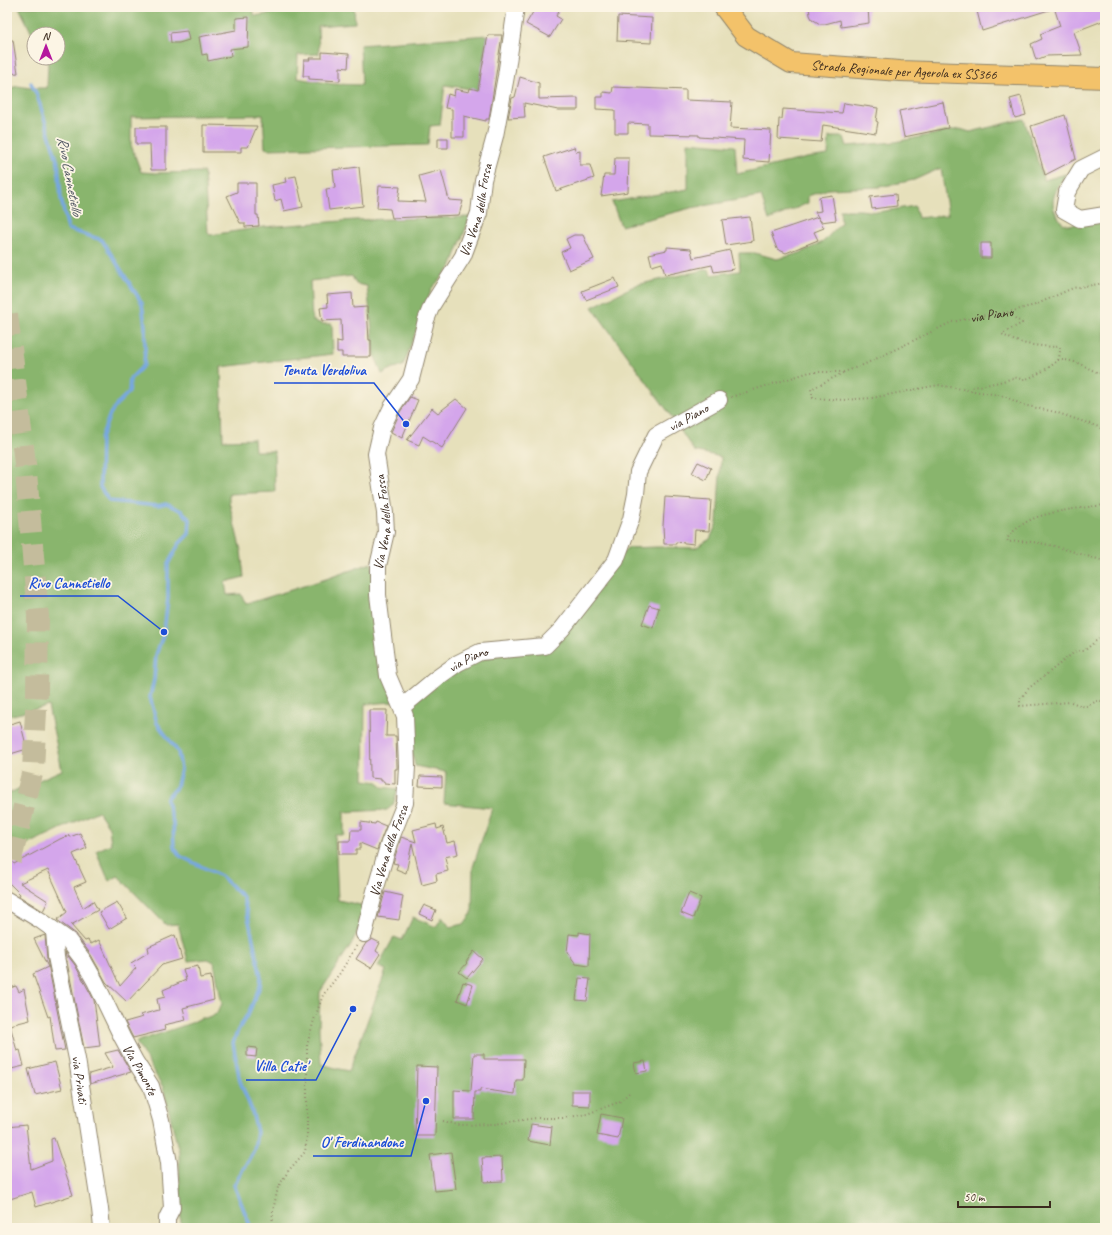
<svg xmlns="http://www.w3.org/2000/svg" width="1112" height="1235" viewBox="0 0 1112 1235" font-family="Caveat,sans-serif">
  <rect width="100%" height="100%" fill="#fcf5e5"/>
  <filter id="ink" filterUnits="userSpaceOnUse"><feTurbulence type="fractalNoise" baseFrequency=".025" numOctaves="2"/><feDisplacementMap in="SourceGraphic" scale="8" xChannelSelector="R" yChannelSelector="G"/><feConvolveMatrix kernelMatrix="1 2 1 2 8 2 1 2 1" color-interpolation-filters="sRGB"/></filter>
  <filter id="wash" filterUnits="userSpaceOnUse"><feTurbulence type="fractalNoise" baseFrequency=".012" numOctaves="4" result="noise"/><feDisplacementMap in="SourceGraphic" scale="16" xChannelSelector="R" yChannelSelector="G"/><feGaussianBlur stdDeviation="0.9" result="paint"/><feColorMatrix in="noise" values="0 0 0 0 0 0 0 0 0 0 0 0 0 0 0 0 0 1.4 0 .05"/><feComposite in="paint" operator="in"/></filter>
  <g filter="url(#wash)">
    <rect width="100%" height="100%" fill="#e6e0bb"/>
    <path fill="#89b56d" stroke="#627046" d="M 19,7 L 252,7 L 255,16 L 309,7 L 354,7 L 355,23 L 318,26 L 319,54 L 298,55 L 297,78 L 333,84 L 362,85 L 360,45 L 488,35 L 478,90 L 445,85 L 440,125 L 430,126 L 428,145 L 268,149 L 265,148 L 263,115 L 131,117 L 131,145 L 141,172 L 155,173 L 204,172 L 208,233 L 210,235 L 264,227 L 355,220 L 470,217 L 451,267 L 432,288 L 403,366 L 393,368 L 382,374 L 375,356 L 367,286 L 356,284 L 352,276 L 310,281 L 312,320 L 322,324 L 332,324 L 333,354 L 221,367 L 223,440 L 254,439 L 255,451 L 274,451 L 275,492 L 229,494 L 229,502 L 241,551 L 244,577 L 225,582 L 227,595 L 241,594 L 246,604 L 326,579 L 371,563 L 393,702 L 365,704 L 364,780 L 378,782 L 382,787 L 398,789 L 393,805 L 387,810 L 344,812 L 344,835 L 335,835 L 338,900 L 365,906 L 362,921 L 352,943 L 320,992 L 319,1029 L 321,1064 L 339,1069 L 349,1071 L 386,970 L 378,966 L 394,937 L 402,940 L 413,917 L 436,927 L 442,917 L 450,927 L 464,924 L 472,913 L 473,867 L 492,808 L 444,803 L 446,772 L 415,766 L 402,707 L 458,663 L 545,646 L 627,548 L 658,547 L 695,548 L 710,539 L 717,523 L 721,457 L 694,451 L 667,410 L 592,307 L 636,285 L 709,269 L 711,275 L 740,271 L 739,253 L 755,253 L 777,259 L 800,253 L 823,242 L 841,223 L 840,210 L 860,210 L 878,212 L 915,206 L 918,218 L 948,215 L 941,168 L 914,180 L 879,187 L 828,189 L 808,196 L 808,203 L 769,220 L 761,196 L 691,208 L 621,226 L 612,202 L 688,189 L 688,142 L 735,146 L 737,174 L 807,158 L 828,155 L 829,137 L 844,137 L 847,146 L 895,142 L 960,129 L 970,132 L 1024,119 L 1044,180 L 1066,174 C 1060,183 1050,197 1054,209 C 1056,214 1059,218 1062,223 L 1070,225 L 1105,219 L 1105,1228 L 181,1228 L 179,1152 L 163,1087 L 136,1042 L 191,1023 L 201,1018 L 210,1018 L 217,1013 L 222,1004 L 214,962 L 208,959 L 188,961 L 178,924 L 166,925 L 118,876 L 109,881 L 96,851 L 111,844 L 109,827 L 98,811 L 12,852 L 7,839 L 7,794 L 62,770 L 48,706 L 9,716 L 7,709 L 7,369 L 8,368 L 7,364 L 7,247 L 9,247 L 11,237 L 7,236 L 7,89 L 18,86 L 30,88 L 47,88 L 48,62 L 46,58 L 58,58 L 58,34 L 34,34 L 34,38 Z"/>
    <g fill="none" stroke-linecap="round" stroke-linejoin="round">
      <path stroke="#77a7e1" stroke-width="3.5" d="M 31,83 L 37,95 L 58,163 L 61,199 L 68,229 L 102,240 L 142,303 L 145,326 L 145,349 L 144,365 L 130,379 L 129,392 L 117,404 L 110,414 L 101,438 L 100,487 L 109,501 L 158,506 L 166,504 L 182,511 L 190,520 L 189,534 L 179,544 L 168,564 L 168,598 L 164,632 L 156,655 L 154,680 L 150,697 L 157,723 L 178,752 L 181,769 L 177,786 L 166,799 L 173,822 L 174,847 L 180,856 L 221,876 L 243,897 L 249,921 L 261,977 L 260,986 L 249,1012 L 238,1030 L 233,1043 L 240,1081 L 252,1111 L 257,1132 L 254,1150 L 234,1185 L 251,1228"/>
    </g>
    <g id="blocks">
      <path fill="#d4a6eb" d="M 536,7 L 561,7 L 556,16 L 561,19 L 550,37 L 526,24 Z
        M 809,7 L 868,7 L 869,23 L 841,27 L 840,20 L 825,24 L 820,24 L 812,19 L 810,15 Z
        M 976,7 L 1052,7 L 1052,9 L 982,31 Z
        M 1054,7 L 1102,7 L 1105,20 L 1074,32 L 1082,55 L 1046,56 L 1036,60 L 1031,44 L 1042,39 L 1040,34 L 1060,26 Z
        M 618,16 L 652,18 L 651,43 L 617,41 Z
        M 249,17 L 248,47 L 230,49 L 231,56 L 208,61 L 207,54 L 202,55 L 199,37 L 236,30 L 236,18 Z
        M 187,31 L 189,40 L 179,43 L 171,43 L 170,33 Z
        M 488,35 L 502,35 L 489,119 L 486,119 L 486,121 L 464,116 L 464,137 L 452,137 L 452,109 L 445,108 L 448,94 L 454,96 L 455,89 L 469,92 L 470,88 L 478,90 Z
        M 7,40 L 13,40 L 18,73 L 7,74 Z
        M 322,52 L 349,54 L 348,68 L 340,67 L 340,81 L 309,79 L 309,76 L 303,76 L 304,60 L 310,60 L 309,58 L 322,58 Z
        M 520,77 L 539,83 L 539,99 L 578,98 L 578,110 L 558,110 L 524,103 L 525,117 L 508,118 L 512,98 L 515,97 Z
        M 613,87 L 686,90 L 686,100 L 732,102 L 730,128 L 771,130 L 769,162 L 743,160 L 744,140 L 699,137 L 699,135 L 648,134 L 648,124 L 628,123 L 628,133 L 615,133 L 615,110 L 596,109 L 596,97 L 603,97 L 603,92 L 612,93 Z
        M 1021,96 L 1026,115 L 1015,118 L 1010,99 Z
        M 943,102 L 948,128 L 904,137 L 899,111 Z
        M 844,103 L 878,108 L 876,121 L 878,122 L 876,133 L 823,125 L 821,142 L 778,139 L 779,119 L 782,119 L 783,109 L 842,113 Z
        M 1065,115 L 1076,159 L 1045,175 L 1031,126 Z
        M 203,125 L 257,126 L 248,147 L 241,147 L 241,152 L 203,152 Z
        M 136,127 L 166,127 L 166,170 L 151,170 L 150,144 L 136,144 Z
        M 438,138 L 448,138 L 448,148 L 438,148 Z
        M 574,147 L 576,152 L 580,151 L 580,165 L 590,165 L 594,178 L 556,191 L 544,157 Z
        M 615,158 L 629,158 L 628,192 L 601,196 L 604,175 L 614,175 Z
        M 359,167 L 363,206 L 329,210 L 326,189 L 335,188 L 333,170 Z
        M 441,170 L 449,200 L 463,201 L 459,215 L 392,218 L 390,209 L 377,208 L 379,186 L 400,187 L 398,201 L 426,202 L 419,176 Z
        M 296,176 L 303,207 L 284,211 L 281,199 L 275,201 L 272,185 L 286,182 L 285,178 Z
        M 237,183 L 256,183 L 256,215 L 258,215 L 259,226 L 245,227 L 245,223 L 240,223 L 227,196 L 237,192 Z
        M 896,194 L 897,206 L 872,209 L 870,197 Z
        M 832,195 L 836,220 L 821,222 L 815,212 L 821,211 L 819,197 Z
        M 750,217 L 753,241 L 726,245 L 722,220 Z
        M 818,217 L 824,228 L 814,232 L 818,240 L 786,253 L 777,249 L 771,233 Z
        M 574,235 L 583,235 L 594,259 L 569,270 L 561,252 L 570,248 L 566,239 Z
        M 981,243 L 991,243 L 991,258 L 981,258 Z
        M 667,247 L 691,249 L 693,258 L 730,250 L 734,269 L 714,272 L 712,265 L 665,275 L 662,263 L 652,266 L 649,254 L 667,250 Z
        M 615,278 L 619,287 L 586,300 L 582,291 Z
        M 352,293 L 353,308 L 367,307 L 369,340 L 371,340 L 371,357 L 342,357 L 342,352 L 337,352 L 337,341 L 342,342 L 341,320 L 322,321 L 320,308 L 328,307 L 327,295 Z
        M 410,397 L 418,400 L 402,438 L 391,432 L 400,412 Z
        M 456,399 L 467,408 L 442,448 L 423,436 L 419,445 L 407,440 L 432,408 L 438,413 Z
        M 698,462 L 711,468 L 706,480 L 692,473 Z
        M 665,497 L 711,500 L 709,531 L 695,530 L 694,544 L 676,542 L 676,544 L 664,544 L 663,526 Z
        M 649,605 L 659,608 L 653,628 L 642,624 Z
        M 369,710 L 387,710 L 386,736 L 396,736 L 397,766 L 397,769 L 395,769 L 395,784 L 384,783 L 384,781 L 381,781 L 381,779 L 370,778 Z
        M 20,721 L 27,749 L 7,755 L 7,725 Z
        M 420,776 L 442,777 L 442,787 L 419,786 Z
        M 361,822 L 375,824 L 376,822 L 386,826 L 377,850 L 360,843 L 360,849 L 356,849 L 356,854 L 339,854 L 339,841 L 350,841 L 351,830 L 361,830 Z
        M 436,824 L 437,829 L 443,827 L 447,843 L 455,841 L 458,854 L 445,857 L 448,871 L 436,874 L 437,881 L 422,885 L 412,843 L 406,873 L 396,869 L 398,864 L 393,863 L 401,837 L 416,842 L 413,830 Z
        M 80,833 L 87,848 L 73,854 L 86,882 L 74,887 L 83,908 L 93,901 L 98,910 L 71,925 L 85,941 L 88,940 L 91,944 L 99,940 L 120,986 L 136,968 L 131,963 L 149,952 L 148,947 L 175,935 L 182,959 L 162,965 L 127,1002 L 106,982 L 91,955 L 76,934 L 57,920 L 67,912 L 48,870 L 20,883 L 48,901 L 43,911 L 19,896 L 20,894 L 7,881 L 7,855 L 14,864 L 60,839 L 69,835 L 70,837 Z
        M 385,892 L 403,896 L 399,920 L 378,917 Z
        M 689,893 L 701,898 L 693,918 L 681,913 Z
        M 117,902 L 127,918 L 109,929 L 99,912 Z
        M 424,905 L 436,910 L 432,920 L 419,914 Z
        M 579,932 L 590,934 L 589,966 L 576,964 L 567,952 L 569,934 L 579,935 Z
        M 45,935 L 47,959 L 65,1050 L 55,1051 L 50,1016 L 48,1017 L 33,974 L 48,967 L 34,939 Z
        M 372,939 L 380,943 L 376,951 L 380,954 L 371,968 L 356,959 L 366,943 Z
        M 474,951 L 483,959 L 467,978 L 459,972 L 467,963 L 466,962 Z
        M 65,952 L 75,965 L 94,1000 L 100,1046 L 84,1048 Z
        M 198,966 L 200,978 L 211,976 L 214,1000 L 183,1008 L 186,1020 L 164,1025 L 165,1030 L 133,1038 L 125,1022 L 143,1017 L 140,1015 L 159,1010 L 157,999 L 165,997 L 163,990 L 186,980 L 183,969 Z
        M 579,978 L 590,979 L 587,1001 L 576,1000 Z
        M 463,982 L 473,985 L 467,1004 L 457,1000 Z
        M 16,986 L 19,992 L 24,989 L 30,1020 L 10,1025 L 17,1051 L 20,1050 L 24,1066 L 7,1070 L 7,989 Z
        M 247,1047 L 257,1048 L 256,1057 L 247,1056 Z
        M 118,1050 L 131,1072 L 90,1084 L 89,1074 L 113,1067 L 105,1053 Z
        M 474,1054 L 484,1054 L 484,1059 L 524,1059 L 523,1080 L 516,1080 L 515,1094 L 480,1089 L 480,1092 L 475,1092 L 474,1119 L 454,1119 L 454,1090 L 471,1091 Z
        M 645,1061 L 647,1071 L 636,1073 L 634,1063 Z
        M 55,1062 L 62,1089 L 35,1095 L 28,1069 Z
        M 417,1066 L 437,1067 L 435,1136 L 415,1136 Z
        M 572,1091 L 590,1091 L 590,1106 L 572,1105 Z
        M 601,1114 L 622,1118 L 618,1139 L 597,1135 Z
        M 531,1124 L 552,1127 L 550,1145 L 528,1141 Z
        M 26,1125 L 31,1169 L 52,1161 L 51,1139 L 54,1138 L 73,1195 L 36,1207 L 32,1192 L 10,1199 L 7,1188 L 7,1127 Z
        M 451,1152 L 456,1189 L 435,1191 L 430,1155 Z
        M 502,1157 L 503,1181 L 484,1182 L 482,1158 Z"/>
    </g>
  </g>
  <g filter="url(#ink)">
    <use href="#blocks" fill-opacity="0" stroke="#90856c" stroke-width="1"/>
    <g fill="none" stroke-linecap="round" stroke-linejoin="round">
      <path stroke="#c4bc9c" stroke-width="22" stroke-dasharray="22 11" stroke-linecap="butt" d="M 7,314 L 26,472 L 38,616 L 37,692 L 33,770 L 11,859 L 7,868"/>
      <defs>
        <g id="minor">
          <path d="M 1105,157 L 1081,169 L 1067,192 L 1064,210 L 1080,219 L 1105,215"/>
          <path id="s2" d="M 402,707 L 437,678 L 458,663 L 480,652 L 545,646 L 562,629 L 616,560 L 631,519 L 636,494 L 638,472 L 656,435 L 719,400"/>
          <path id="s3" d="M 7,900 L 40,920 L 68,940 L 83,960 L 95,981 L 122,1037 L 135,1061 L 151,1086 L 161,1120 L 169,1163 L 172,1208 L 167,1218 L 167,1228"/>
          <path id="s4" d="M 54,931 L 56,957 L 77,1059 L 100,1209 L 102,1228"/>
          <path id="s5" d="M 364,934 L 375,891 L 389,843 L 405,803 L 407,766 L 405,716 L 388,676 L 378,595 L 378,566 L 386,532 L 385,513 L 376,454 L 382,428 L 392,407 L 411,379 L 426,320 L 432,305 L 463,256 L 479,213 L 483,180 L 495,136 L 506,76 L 516,7"/>
        </g>
        <g id="major">
          <path id="s6" d="M 724,7 L 746,36 L 791,63 L 900,71 L 1105,78"/>
        </g>
      </defs>
      <use href="#minor" stroke="#90856c" stroke-width="18"/>
      <use href="#major" stroke="#90856c" stroke-width="22"/>
      <g stroke="#90856c" stroke-width="2" stroke-dasharray="1 3" stroke-linecap="butt">
        <path d="M 1058,360 C 1062,360 1067,360 1071,361 C 1084,364 1091,372 1105,374"/>
        <path d="M 843,373 L 811,389 L 813,398 L 843,400 L 872,398 L 938,385 L 1004,396 L 1023,405 L 1055,412 L 1105,429"/>
        <path d="M 971,391 L 973,387 C 987,385 1000,382 1014,378 C 1017,377 1019,379 1023,379 C 1030,380 1054,365 1058,360 C 1060,356 1060,351 1060,347 C 1040,346 1020,346 1002,334 L 1022,323 L 1012,316 L 1009,312"/>
        <path id="s1" d="M 731,397 L 810,372 L 844,372 L 863,365 L 952,322 L 990,314 L 1009,312 L 1035,305 L 1073,288 L 1105,283"/>
        <path d="M 1105,505 C 1082,508 1042,511 1023,524 C 1017,528 1011,533 1007,539 L 1008,542 C 1042,538 1073,553 1105,561"/>
        <path d="M 1105,633 L 1084,651 L 1076,651 L 1029,688 L 1020,699 L 1020,706 L 1071,702 L 1085,707 L 1099,700 L 1105,703"/>
        <path d="M 443,1121 L 458,1125 L 495,1124 L 536,1118 L 563,1118 L 587,1114 L 619,1102 L 629,1093"/>
        <path d="M 272,1228 L 273,1211 L 278,1187 L 289,1170 L 305,1152 L 307,1136 L 307,1045 L 314,1020 L 323,995 L 340,973 L 357,945"/>
      </g>
      <use href="#minor" stroke="#fff" stroke-width="16"/>
      <use href="#major" stroke="#f3c26a" stroke-width="20"/>
    </g>
  </g>
  <g text-anchor="middle" stroke-width="3.5" stroke-linejoin="round" paint-order="stroke">
    <g font-size="14" fill="#3b2a1e" stroke="#fcf5e5">
      <text dy="5" stroke="none"><textPath href="#s6" startOffset="202">Strada Regionale per Agerola ex SS366</textPath></text>
      <text dy="5" stroke="none"><textPath href="#s5" startOffset="759">Via Vena della Fossa</textPath></text>
      <text dy="5" stroke="none"><textPath href="#s1" startOffset="276">via Piano</textPath></text>
      <text dy="5" stroke="none"><textPath href="#s2" startOffset="442">via Piano</textPath></text>
      <text dy="5" stroke="none"><textPath href="#s5" startOffset="423">Via Vena della Fossa</textPath></text>
      <text dy="5" stroke="none"><textPath href="#s2" startOffset="82">via Piano</textPath></text>
      <text dy="5" stroke="none"><textPath href="#s5" startOffset="87">Via Vena della Fossa</textPath></text>
      <text dy="5" stroke="none"><textPath href="#s3" startOffset="222">Via Pimonte</textPath></text>
      <text dy="5" stroke="none"><textPath href="#s4" startOffset="151">via Privati</textPath></text>
    </g>
    <g font-size="15" font-style="italic" fill="#505662" stroke="#fcf5e5">
      <text transform="translate(70 176) rotate(79)" y="5">Rivo Cannetiello</text>
    </g>
  </g>
  <path fill="none" stroke="#1d4ed8" stroke-width="1.5" d="M406 424L374 383H274M164 632L118 596H20M353 1009L316 1080H246M426 1101L411 1156H313"/>
  <g fill="#1d4ed8" stroke="#fcf5e5" stroke-width="1.5">
    <circle cx="406" cy="424" r="4"/>
    <circle cx="164" cy="632" r="4"/>
    <circle cx="353" cy="1009" r="4"/>
    <circle cx="426" cy="1101" r="4"/>
  </g>
  <g font-size="15" text-anchor="middle" font-weight="bold" fill="#1d4ed8" stroke="#fcf5e5" stroke-width="3.5" stroke-linejoin="round" paint-order="stroke">
    <text x="324" y="375">Tenuta Verdoliva</text>
    <text x="69" y="588">Rivo Cannetiello</text>
    <text x="281" y="1071">Villa Catie'</text>
    <text x="362" y="1147">O' Ferdinandone</text>
  </g>
  <rect width="1112" height="1235" fill="none" stroke="#fcf5e5" stroke-width="24"/>
  <g transform="translate(46 46)"><circle r="19" fill="#fcf5e5" stroke="#afa495"/>
  <path d="M0-3L7 15L0 10L-7 15Z" fill="#b5179e"/>
  <text y="-6" font-size="11" font-weight="bold" text-anchor="middle" fill="#3b2a1e">N</text>
  </g>
  <path d="M958 1201v6h92v-6" fill="none" stroke="#3b2a1e" stroke-width="2"/>
  <text x="964" y="1201" font-size="12" fill="#3b2a1e" stroke="#fcf5e5" stroke-width="3" paint-order="stroke">50 m</text>
</svg>
